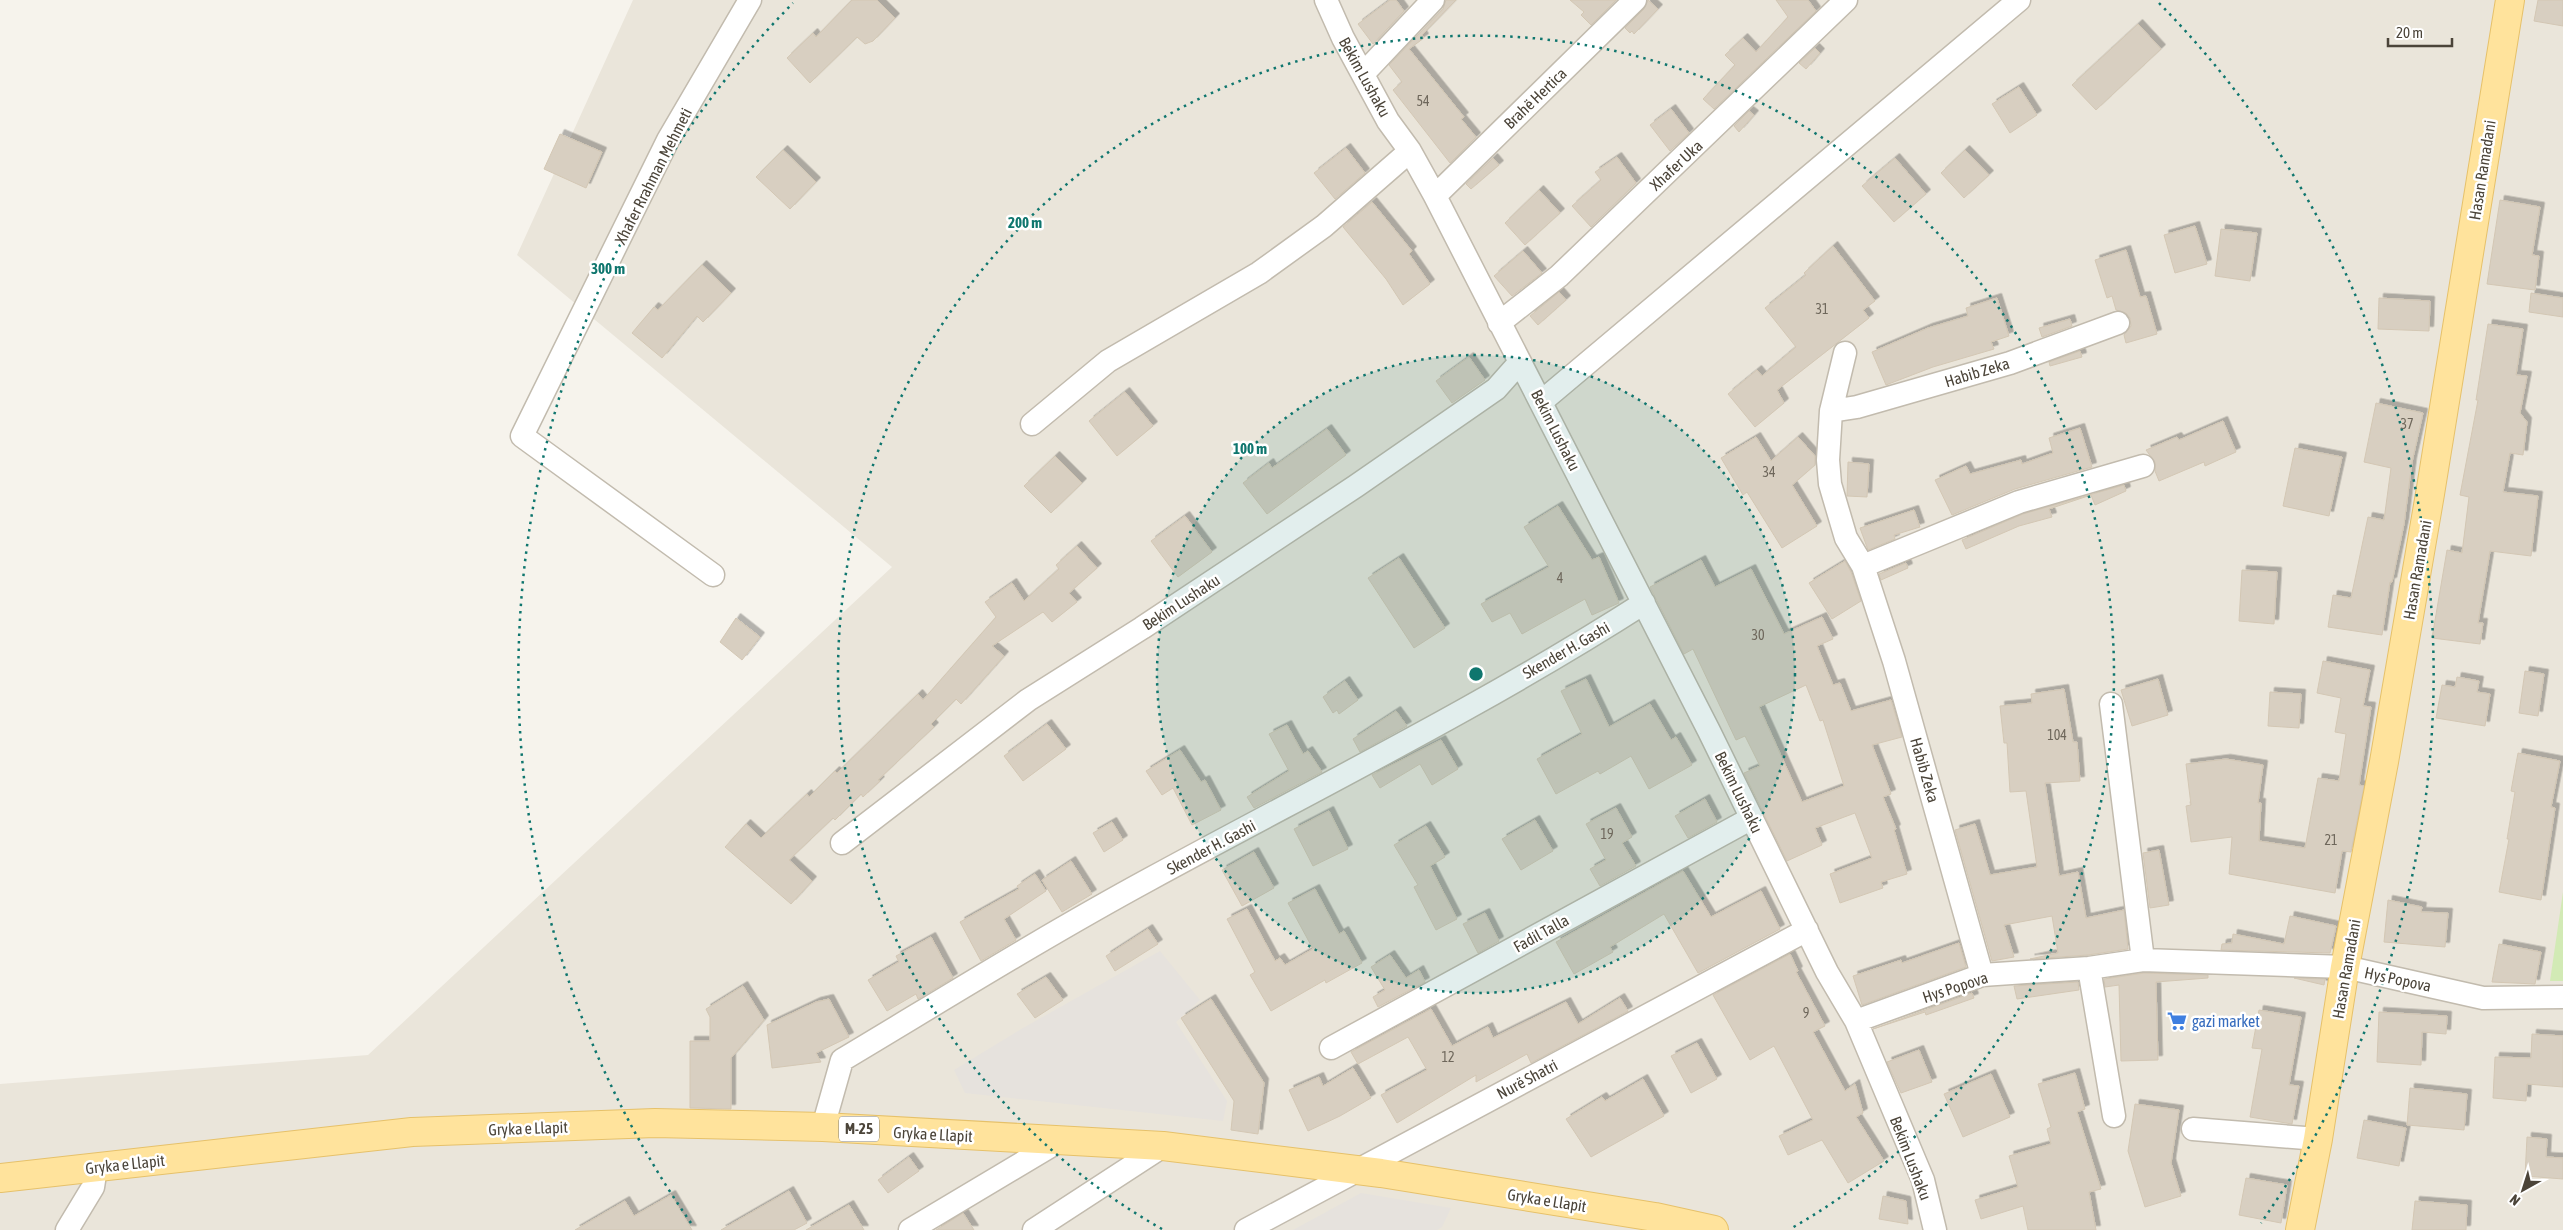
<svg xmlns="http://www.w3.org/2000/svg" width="2563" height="1230" viewBox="0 0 2563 1230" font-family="'Asap Condensed',sans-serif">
  <defs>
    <filter id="shadow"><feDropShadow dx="4.5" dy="-4.5" stdDeviation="0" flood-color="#0004"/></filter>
  </defs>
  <rect width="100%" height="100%" fill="#f6f3ec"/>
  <path fill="#eae5da" d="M 633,0 L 2563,0 L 2563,1230 L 0,1230 L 0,1084 L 368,1055 L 892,567 L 517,255 Z"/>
  <path fill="#e6e2dd" d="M 1160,951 L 1200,1000 L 1176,1022 L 1227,1101 L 1223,1121 L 965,1093 L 954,1070 L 1023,1028 Z
    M 1361,1193 L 1451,1208 L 1442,1227 L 1437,1230 L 1293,1230 Z"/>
  <path fill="#d2eab5" d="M 2563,892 L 2563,981 L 2550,981 Z"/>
  <path fill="#d8cfc1" stroke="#d3c7b4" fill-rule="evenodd" filter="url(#shadow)" d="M 852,0 L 877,0 L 895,18 L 873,41 L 865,44 L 857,37 L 810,83 L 787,58 L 813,33 L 816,37 Z
    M 1390,0 L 1396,0 L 1404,11 L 1373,44 L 1358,24 Z
    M 1446,0 L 1456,0 L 1422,35 L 1424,38 L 1409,49 L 1464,117 L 1461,119 L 1476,137 L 1450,163 L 1393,90 L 1402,82 L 1389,65 L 1443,9 Z
    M 1570,0 L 1616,0 L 1591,25 L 1581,15 L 1584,12 Z
    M 1648,0 L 1658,9 L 1634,34 L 1632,31 L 1630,33 L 1625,28 L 1644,9 Z
    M 1776,0 L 1808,0 L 1816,11 L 1714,109 L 1703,99 L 1735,65 L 1725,55 L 1743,38 L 1756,52 L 1788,17 Z
    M 2538,0 L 2563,0 L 2563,26 L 2534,21 Z
    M 2138,24 L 2161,49 L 2096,110 L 2072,85 Z
    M 1815,48 L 1820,53 L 1806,69 L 1799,63 Z
    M 2019,87 L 2037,115 L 2010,133 L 1992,104 Z
    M 1671,109 L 1689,133 L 1670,151 L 1650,125 Z
    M 1749,111 L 1754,115 L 1739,132 L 1734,126 Z
    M 560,134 L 602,152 L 586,188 L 544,169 Z
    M 1346,148 L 1365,173 L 1335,199 L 1314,173 Z
    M 783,150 L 816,182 L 790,209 L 756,177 Z
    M 1965,150 L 1989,175 L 1964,198 L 1941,173 Z
    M 1617,157 L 1636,183 L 1591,227 L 1572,206 L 1601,180 L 1595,172 Z
    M 1493,158 L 1499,165 L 1471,189 L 1466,184 Z
    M 1895,158 L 1926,194 L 1894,222 L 1862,186 Z
    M 1539,190 L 1560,213 L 1525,245 L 1505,223 Z
    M 2500,200 L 2540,207 L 2532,255 L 2539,256 L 2535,290 L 2487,284 Z
    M 1372,202 L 1412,251 L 1409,254 L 1430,284 L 1403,305 L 1386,279 L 1343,227 Z
    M 2195,226 L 2207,264 L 2175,273 L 2164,235 Z
    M 2221,229 L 2257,233 L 2250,281 L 2215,276 Z
    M 1833,246 L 1875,301 L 1863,310 L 1869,318 L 1777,390 L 1784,403 L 1755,427 L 1728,394 L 1757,370 L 1762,376 L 1796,347 L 1765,308 L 1806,275 L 1804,273 Z
    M 2126,250 L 2140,297 L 2146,296 L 2157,334 L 2126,343 L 2124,335 L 2131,326 L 2130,318 L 2126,313 L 2116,310 L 2112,296 L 2107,298 L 2095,260 Z
    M 1523,251 L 1542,273 L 1512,296 L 1494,276 Z
    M 702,265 L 731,293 L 703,322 L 697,316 L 662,358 L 632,333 L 654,307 L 658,310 Z
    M 1559,292 L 1566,300 L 1538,325 L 1530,316 Z
    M 2531,293 L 2563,298 L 2563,317 L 2529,312 Z
    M 1997,298 L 2009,336 L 1991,342 L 1994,349 L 1933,367 L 1886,385 L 1872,352 L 1928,328 L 1968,316 L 1966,308 Z
    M 2379,298 L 2430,301 L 2429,331 L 2378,329 Z
    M 2070,319 L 2072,326 L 2042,337 L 2039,328 Z
    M 2488,324 L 2523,329 L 2516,375 L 2527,376 L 2520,413 L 2527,422 L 2523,455 L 2510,453 L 2503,492 L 2538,496 L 2531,556 L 2490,551 L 2478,623 L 2483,623 L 2480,644 L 2432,638 L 2447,550 L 2462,553 L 2469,497 L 2460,495 L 2478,400 L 2476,400 Z
    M 2080,351 L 2082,357 L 2050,366 L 2049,362 Z
    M 1469,357 L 1485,380 L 1452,403 L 1436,381 Z
    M 1125,392 L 1153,426 L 1117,456 L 1089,421 Z
    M 2376,403 L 2423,413 L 2412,462 L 2404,524 L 2392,582 L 2390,582 L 2382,635 L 2328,627 L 2333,595 L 2351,598 L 2368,517 L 2384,520 L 2391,468 L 2364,462 Z
    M 2223,421 L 2236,452 L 2205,466 L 2204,462 L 2159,481 L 2155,471 L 2155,462 L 2146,450 L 2177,437 L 2179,440 Z
    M 2080,428 L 2092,467 L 2015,489 L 1952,515 L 1935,480 L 1966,466 L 1970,474 L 2021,460 L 2022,464 L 2053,453 L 2049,438 Z
    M 1327,429 L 1346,455 L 1267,514 L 1243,483 L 1269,463 L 1272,468 Z
    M 1756,437 L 1771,461 L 1798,437 L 1815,456 L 1815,465 L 1792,485 L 1817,526 L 1782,548 L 1747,492 L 1743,495 L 1721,458 Z
    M 2295,448 L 2342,457 L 2329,516 L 2283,506 Z
    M 1055,456 L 1082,483 L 1051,513 L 1024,486 Z
    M 1848,462 L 1869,464 L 1867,497 L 1847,496 Z
    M 2124,485 L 2126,491 L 2095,505 L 2091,495 L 2049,509 L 2052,517 L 2019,526 L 1966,549 L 1962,540 L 2023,514 Z
    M 1558,506 L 1592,560 L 1599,557 L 1619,603 L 1592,615 L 1585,599 L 1522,634 L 1510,613 L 1492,622 L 1481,604 L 1549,567 L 1524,527 Z
    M 1914,510 L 1920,527 L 1894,535 L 1895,539 L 1868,550 L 1860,528 Z
    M 1185,516 L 1212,552 L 1178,577 L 1151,541 Z
    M 1077,546 L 1097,568 L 1069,593 L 1077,602 L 1052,622 L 1043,612 L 992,646 L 1004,656 L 961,704 L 956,699 L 931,724 L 934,727 L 878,780 L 880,781 L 863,797 L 861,794 L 835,820 L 833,818 L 789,860 L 812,881 L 791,904 L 725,847 L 746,824 L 761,838 L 807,794 L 809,797 L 835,771 L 837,773 L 918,694 L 923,700 L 996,617 L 985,602 L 1012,583 L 1024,601 L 1059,569 L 1056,565 Z
    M 1399,558 L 1445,628 L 1414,648 L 1368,578 Z
    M 1701,560 L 1715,587 L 1751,569 L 1784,634 L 1822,617 L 1833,639 L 1817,646 L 1833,685 L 1840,683 L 1851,711 L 1891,700 L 1902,737 L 1872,745 L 1891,794 L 1883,797 L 1896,829 L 1894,830 L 1907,874 L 1881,882 L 1883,888 L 1840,903 L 1830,874 L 1872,858 L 1855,813 L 1815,828 L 1822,845 L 1787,861 L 1744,773 L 1760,766 L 1745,736 L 1736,740 L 1693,649 L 1684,654 L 1650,587 ZM 1806,685 L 1820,721 L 1823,720 L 1844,786 L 1802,802 L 1759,707 Z
    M 1845,561 L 1851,572 L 1861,601 L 1832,619 L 1809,583 Z
    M 1906,563 L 1908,568 L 1881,580 L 1879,574 Z
    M 2242,570 L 2277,572 L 2274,624 L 2239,621 Z
    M 736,618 L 760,637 L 742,660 L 720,642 Z
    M 2323,661 L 2370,670 L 2363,706 L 2371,707 L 2359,785 L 2364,786 L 2351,852 L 2342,851 L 2335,893 L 2229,874 L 2232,837 L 2191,842 L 2186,806 L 2191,805 L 2186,764 L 2226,759 L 2263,765 L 2258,803 L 2261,803 L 2259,841 L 2305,848 L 2318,778 L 2339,781 L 2346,734 L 2335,732 L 2341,698 L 2317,693 Z
    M 2525,671 L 2544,674 L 2538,716 L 2519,713 Z
    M 2457,677 L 2479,681 L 2477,692 L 2490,694 L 2485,726 L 2436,718 L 2442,685 L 2455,687 Z
    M 1586,679 L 1609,727 L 1650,704 L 1671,740 L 1676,737 L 1692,765 L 1649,789 L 1631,756 L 1600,774 L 1598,771 L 1556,794 L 1537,759 L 1582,734 L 1561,691 Z
    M 2158,679 L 2168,715 L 2132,726 L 2121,690 Z
    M 1345,681 L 1358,700 L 1339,714 L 1337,710 L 1333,713 L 1323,697 Z
    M 2064,689 L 2073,742 L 2077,742 L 2080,781 L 2045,783 L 2059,876 L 2078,872 L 2086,918 L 2124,910 L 2128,949 L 2088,955 L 2030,959 L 2058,953 L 2052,916 L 2004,925 L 2014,957 L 1992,961 L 1955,830 L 1975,824 L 1990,875 L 2037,867 L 2026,791 L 2010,792 L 2007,743 L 2004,743 L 2000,706 L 2032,703 L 2031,694 Z
    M 2270,692 L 2301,694 L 2299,728 L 2268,726 Z
    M 1396,711 L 1407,726 L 1360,752 L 1353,739 Z
    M 1047,724 L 1066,749 L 1023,781 L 1004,756 Z
    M 1287,725 L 1303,754 L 1308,751 L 1322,772 L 1254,808 L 1247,797 L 1289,771 L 1269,734 Z
    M 1441,740 L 1458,769 L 1432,785 L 1420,764 L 1380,788 L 1372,775 Z
    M 1180,750 L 1201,782 L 1205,780 L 1221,810 L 1192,825 L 1173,788 L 1162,795 L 1146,771 Z
    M 2518,753 L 2560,761 L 2551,807 L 2555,808 L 2541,900 L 2499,892 L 2509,839 L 2507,839 L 2515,792 L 2511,791 Z
    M 1705,799 L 1717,822 L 1688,838 L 1675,816 Z
    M 1616,808 L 1632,837 L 1622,843 L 1636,866 L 1600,886 L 1590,869 L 1606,860 L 1586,824 Z
    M 1329,811 L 1348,849 L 1313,866 L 1294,829 Z
    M 1535,820 L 1553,851 L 1521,870 L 1502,839 Z
    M 1112,822 L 1123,840 L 1104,852 L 1093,833 Z
    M 1426,826 L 1445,857 L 1430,866 L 1457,919 L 1436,930 L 1414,887 L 1418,885 L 1394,845 Z
    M 2159,850 L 2169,905 L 2150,908 L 2143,853 Z
    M 1254,852 L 1274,888 L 1242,906 L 1222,870 Z
    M 1071,861 L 1092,894 L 1062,912 L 1042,880 Z
    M 1683,871 L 1711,917 L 1761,891 L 1780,929 L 1698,973 L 1664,914 L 1610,947 L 1613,952 L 1574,974 L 1556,942 Z
    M 1035,874 L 1046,891 L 1004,919 L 1016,940 L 981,961 L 960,922 L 1019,889 L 1017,886 Z
    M 1315,889 L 1339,934 L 1344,931 L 1362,963 L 1326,983 L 1325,980 L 1271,1011 L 1250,975 L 1255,972 L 1227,919 L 1247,909 L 1275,961 L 1280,958 L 1285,965 L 1313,949 L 1288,903 Z
    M 2388,900 L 2422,907 L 2421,912 L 2448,913 L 2445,947 L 2384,942 Z
    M 1485,913 L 1499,941 L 1478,953 L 1463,924 Z
    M 2290,916 L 2336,926 L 2330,953 L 2221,950 L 2222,944 L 2232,943 L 2233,934 L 2284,944 Z
    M 1148,929 L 1158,944 L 1115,971 L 1106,956 Z
    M 931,937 L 953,978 L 918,999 L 916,994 L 887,1011 L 868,980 L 899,962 L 896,956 Z
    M 1959,943 L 1966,967 L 1862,1005 L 1853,976 L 1901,960 L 1902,963 Z
    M 2499,944 L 2541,952 L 2535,984 L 2492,982 Z
    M 1790,954 L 1798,971 L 1796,972 L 1825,1026 L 1813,1032 L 1845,1091 L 1855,1084 L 1863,1113 L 1856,1117 L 1884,1161 L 1848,1183 L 1822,1140 L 1788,1155 L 1779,1136 L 1813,1120 L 1774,1046 L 1750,1060 L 1713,995 Z
    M 1390,955 L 1406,978 L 1419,970 L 1425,982 L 1378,1007 L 1373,997 L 1385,990 L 1371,967 Z
    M 2144,973 L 2208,975 L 2208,978 L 2156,982 L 2158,1060 L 2121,1061 L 2119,985 L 2105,987 L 2104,979 Z
    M 1046,977 L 1063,1000 L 1035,1018 L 1017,994 Z
    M 2294,978 L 2325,979 L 2324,985 Z
    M 2078,982 L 2079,990 L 2017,999 L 2014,986 Z
    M 743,986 L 764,1020 L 731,1058 L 731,1109 L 690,1108 L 690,1041 L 710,1041 L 710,1017 L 706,1009 Z
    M 1972,993 L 1974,998 L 1926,1015 L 1925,1012 L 1873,1029 Z
    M 1620,998 L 1628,1011 L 1531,1063 L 1527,1054 L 1476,1082 L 1476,1075 L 1397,1123 L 1381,1095 L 1427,1070 L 1408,1037 L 1358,1064 L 1351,1052 L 1431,1009 L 1452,1046 L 1488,1027 L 1493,1038 L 1566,1002 L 1578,1024 Z
    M 829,999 L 849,1037 L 816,1053 L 821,1062 L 772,1068 L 767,1025 L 816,1002 Z
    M 1211,999 L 1264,1083 L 1258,1134 L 1231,1130 L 1234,1101 L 1181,1018 Z
    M 2259,1010 L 2301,1017 L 2289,1085 L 2299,1086 L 2292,1124 L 2250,1117 L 2262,1049 L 2252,1048 Z
    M 2379,1012 L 2447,1016 L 2446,1034 L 2422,1032 L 2421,1065 L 2377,1062 Z
    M 2532,1034 L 2563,1036 L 2563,1087 L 2527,1084 L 2526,1101 L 2493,1098 L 2495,1057 L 2531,1058 Z
    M 1697,1043 L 1717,1079 L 1691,1093 L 1671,1056 Z
    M 1919,1050 L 1932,1082 L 1901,1093 L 1887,1062 Z
    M 1353,1068 L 1371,1098 L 1340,1116 L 1308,1131 L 1289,1090 L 1319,1077 L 1323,1086 Z
    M 2075,1073 L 2085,1109 L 2077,1112 L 2101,1189 L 2089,1192 L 2096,1230 L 2028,1230 L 2023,1206 L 1981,1219 L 1975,1200 L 2018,1187 L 2009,1156 L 2051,1144 L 2047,1129 L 2051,1127 L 2038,1084 Z
    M 1991,1074 L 2010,1117 L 1963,1137 L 1944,1094 Z
    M 1643,1079 L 1664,1116 L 1591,1157 L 1566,1119 L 1602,1097 L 1605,1101 Z
    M 2410,1088 L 2467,1094 L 2464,1130 L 2407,1125 Z
    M 2135,1104 L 2179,1110 L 2171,1163 L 2181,1196 L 2145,1207 L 2128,1151 Z
    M 2364,1120 L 2406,1128 L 2399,1166 L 2357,1158 Z
    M 2527,1137 L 2547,1139 L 2546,1157 L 2563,1158 L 2563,1179 L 2525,1176 Z
    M 909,1157 L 919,1171 L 888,1193 L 878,1180 Z
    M 2246,1178 L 2287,1185 L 2281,1223 L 2239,1215 Z
    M 789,1191 L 807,1223 L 794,1230 L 721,1230 Z
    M 671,1195 L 692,1230 L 575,1230 L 625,1201 L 634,1216 Z
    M 1883,1196 L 1906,1201 L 1908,1224 L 1879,1219 Z
    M 2415,1201 L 2467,1205 L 2466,1230 L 2412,1230 Z
    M 849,1205 L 864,1230 L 806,1230 Z
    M 963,1213 L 974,1230 L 936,1230 Z"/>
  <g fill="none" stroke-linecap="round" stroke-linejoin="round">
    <defs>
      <path id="minor" d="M 1326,0 L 1343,38 L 1388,121 L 1410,151 L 1435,196 L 1709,731 L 1827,972 L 1856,1021 L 1923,1180 L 1935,1230
        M 1363,74 L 1433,0
        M 1435,196 L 1635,0
        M 1499,323 L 1559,276 L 1846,0
        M 1845,353 L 1831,411 L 1828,460 L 1830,484 L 1846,538 L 1863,566 L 1894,661 L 1982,975
        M 1541,402 L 2019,0
        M 1831,411 L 1857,407 L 2010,363 L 2118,323
        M 1032,424 L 1108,361 L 1259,273 L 1324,226 L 1410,151
        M 1863,566 L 2019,502 L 2143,466
        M 713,575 L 522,436 L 668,140 L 750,0
        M 2111,704 L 2143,960
        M 842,843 L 1028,700 L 1142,628 L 1356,486 L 1496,389 L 1520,362
        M 2089,968 L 2114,1116
        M 1856,1021 L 1982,975 L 2089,968 L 2143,960 L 2345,967 L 2483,998 L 2563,997
        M 1331,1048 L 1752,818
        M 823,1127 L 842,1060 C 944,999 1045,936 1150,879 C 1315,789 1485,705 1644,603
        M 2193,1129 L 2318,1139
        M 67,1230 L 93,1187 L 96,1168
        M 910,1230 L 1059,1141
        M 1034,1230 L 1163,1146
        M 1246,1230 L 1807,930"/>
      <path id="major" d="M 0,1178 L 412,1132 L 655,1123 L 823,1127 L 1163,1146 L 1381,1173 L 1655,1217 L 1714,1230
        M 2300,1230 L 2318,1139 L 2345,967 L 2384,762 L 2430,494 L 2510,0"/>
    </defs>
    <use href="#minor" stroke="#c2bbae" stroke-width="25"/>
    <use href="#major" stroke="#e6c16a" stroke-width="30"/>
    <use href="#minor" stroke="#fff" stroke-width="22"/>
    <use href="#major" stroke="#ffe39c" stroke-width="28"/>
  </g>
  <circle cx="1476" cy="674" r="319" fill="#0f766e" fill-opacity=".12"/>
  <g fill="none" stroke="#0f766e" stroke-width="2.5" stroke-dasharray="2.5 5">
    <circle cx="1476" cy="674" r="319"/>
    <path d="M1162 1229A638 638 0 1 1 1790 1229"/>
    <path d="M691 1223A958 958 0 0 1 793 3M2159 3A958 958 0 0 1 2261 1223"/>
  </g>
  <defs>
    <symbol id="supermarket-bare" viewBox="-9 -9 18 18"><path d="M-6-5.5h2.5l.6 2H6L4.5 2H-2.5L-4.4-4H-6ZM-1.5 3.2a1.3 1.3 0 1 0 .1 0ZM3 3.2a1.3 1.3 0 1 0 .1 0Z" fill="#3f7fe0" stroke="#fff" stroke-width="2.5" paint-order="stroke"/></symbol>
  </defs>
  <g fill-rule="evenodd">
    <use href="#supermarket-bare" x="2163" y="1007" width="28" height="28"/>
  </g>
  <g text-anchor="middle" stroke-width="5" stroke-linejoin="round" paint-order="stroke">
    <g font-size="14" fill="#6e675b">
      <text x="1423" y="106">54</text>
      <text x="1822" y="314">31</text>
      <text x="2407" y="429">37</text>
      <text x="1769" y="477">34</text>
      <text x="1560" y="583">4</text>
      <text x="1758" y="640">30</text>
      <text x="2057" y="740">104</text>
      <text x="1607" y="839">19</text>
      <text x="2331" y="845">21</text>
      <text x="1806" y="1018">9</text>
      <text x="1448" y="1062">12</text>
    </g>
    <rect fill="#fff" stroke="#817c74" stroke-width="1" x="839" y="1116.5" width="40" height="25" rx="4"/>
    <g font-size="15" font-weight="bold" fill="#4b4439">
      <text x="859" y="1134">M-25</text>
    </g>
    <g font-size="16" fill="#4b4439" stroke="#fff">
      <text transform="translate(1365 77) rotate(61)" y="6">Bekim Lushaku</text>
      <text transform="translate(1535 98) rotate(-44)" y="6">Brahë Hertica</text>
      <text transform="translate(1676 165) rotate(-43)" y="6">Xhafer Uka</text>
      <text transform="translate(2482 170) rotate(-81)" y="6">Hasan Ramadani</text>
      <text transform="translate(653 176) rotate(-63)" y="6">Xhafer Rrahman Mehmeti</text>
      <text transform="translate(1977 372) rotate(-17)" y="6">Habib Zeka</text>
      <text transform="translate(1556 430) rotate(63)" y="6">Bekim Lushaku</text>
      <text transform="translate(2417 570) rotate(-80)" y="6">Hasan Ramadani</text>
      <text transform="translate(1181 602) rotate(-33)" y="6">Bekim Lushaku</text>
      <text transform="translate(1566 650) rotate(-30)" y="6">Skender H. Gashi</text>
      <text transform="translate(1925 770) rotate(74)" y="6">Habib Zeka</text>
      <text transform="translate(1739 792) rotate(64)" y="6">Bekim Lushaku</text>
      <text transform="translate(1211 847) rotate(-28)" y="6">Skender H. Gashi</text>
      <text transform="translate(1541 933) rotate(-29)" y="6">Fadil Talla</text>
      <text transform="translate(2346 969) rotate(-80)" y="6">Hasan Ramadani</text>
      <text transform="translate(2398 979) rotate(12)" y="6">Hys Popova</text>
      <text transform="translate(1955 987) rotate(-18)" y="6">Hys Popova</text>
      <text transform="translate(1527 1079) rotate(-28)" y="6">Nurë Shatri</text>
      <text transform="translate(528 1128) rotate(-2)" y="6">Gryka e Llapit</text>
      <text transform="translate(933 1134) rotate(3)" y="6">Gryka e Llapit</text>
      <text transform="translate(1911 1158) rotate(69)" y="6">Bekim Lushaku</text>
      <text transform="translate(125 1164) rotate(-6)" y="6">Gryka e Llapit</text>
      <text transform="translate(1547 1200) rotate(9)" y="6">Gryka e Llapit</text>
    </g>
    <g font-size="16" fill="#366cbe" stroke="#fff" text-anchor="start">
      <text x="2192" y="1027">gazi market</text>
    </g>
  </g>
  <circle cx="1476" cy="674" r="8" fill="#0f766e" stroke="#fff" stroke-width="2.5"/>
  <g font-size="15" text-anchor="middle" font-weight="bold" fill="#0f766e" stroke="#fff" stroke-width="5" stroke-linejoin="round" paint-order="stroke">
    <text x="1025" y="228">200 m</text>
    <text x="608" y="274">300 m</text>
    <text x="1250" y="454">100 m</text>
  </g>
  <g transform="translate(2523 1190) rotate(219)" stroke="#ffffff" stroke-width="4" paint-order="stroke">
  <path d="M0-4L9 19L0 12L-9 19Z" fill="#4b4439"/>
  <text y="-8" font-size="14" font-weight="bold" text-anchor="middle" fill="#4b4439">N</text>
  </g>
  <path d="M2388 38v8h64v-8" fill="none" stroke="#4b4439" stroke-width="2.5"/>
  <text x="2396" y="38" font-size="15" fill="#4b4439" stroke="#ffffff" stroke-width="4" paint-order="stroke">20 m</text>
</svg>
